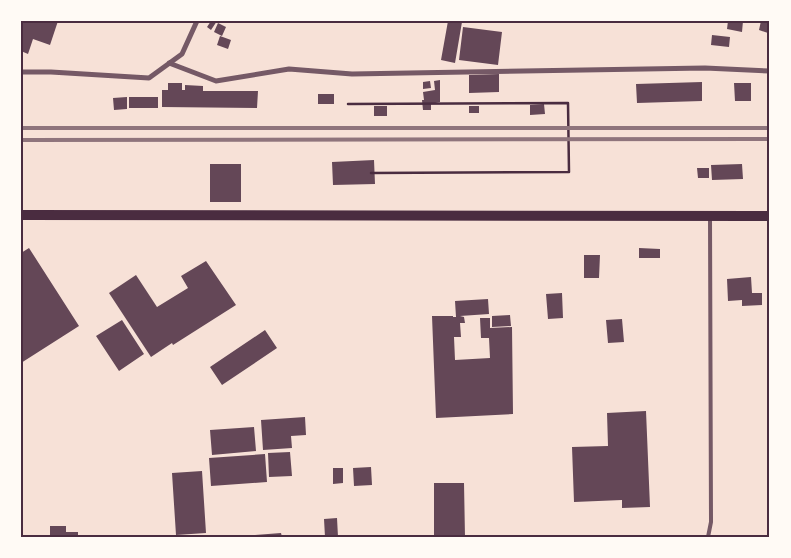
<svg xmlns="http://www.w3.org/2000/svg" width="791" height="558" viewBox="0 0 791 558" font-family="Helvetica,sans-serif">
  <rect width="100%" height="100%" fill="#f7e1d7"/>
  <path fill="#644757" d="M 21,21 L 58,21 L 50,45 L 33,39 L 28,54 L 21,51 Z
    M 211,21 L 217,21 L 211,30 L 207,27 Z
    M 448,21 L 462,22 L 455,63 L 441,60 Z
    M 728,21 L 743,21 L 742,32 L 727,29 Z
    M 761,21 L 770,22 L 768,33 L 759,30 Z
    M 218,23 L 226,27 L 222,36 L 214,32 Z
    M 463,27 L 502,32 L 498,65 L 459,60 Z
    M 712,35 L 730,37 L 729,47 L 711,45 Z
    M 220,36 L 231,40 L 228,49 L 217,45 Z
    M 499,74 L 499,92 L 469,93 L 469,75 Z
    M 440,80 L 440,102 L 431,104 L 431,110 L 423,110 L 422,100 L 424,100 L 423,92 L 435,90 L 434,81 Z
    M 430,81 L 431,88 L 423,89 L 423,82 Z
    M 702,82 L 702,101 L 637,103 L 636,84 Z
    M 168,83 L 182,83 L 182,90 L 185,90 L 185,85 L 203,86 L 203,91 L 258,91 L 257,108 L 162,107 L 162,90 L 168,90 Z
    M 734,83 L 751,83 L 751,101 L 735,101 Z
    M 318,94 L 334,94 L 334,104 L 318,104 Z
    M 127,97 L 127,109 L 114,110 L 113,98 Z
    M 129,97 L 158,97 L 158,108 L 129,108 Z
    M 544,104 L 545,114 L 530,115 L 530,105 Z
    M 374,106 L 387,106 L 387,116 L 374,116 Z
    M 469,106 L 479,106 L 479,113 L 469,113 Z
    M 374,160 L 375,184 L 333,185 L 332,162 Z
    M 210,164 L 241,164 L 241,202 L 210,202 Z
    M 742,164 L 743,179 L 712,180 L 711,165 Z
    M 697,168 L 709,168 L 709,178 L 698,178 Z
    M 29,248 L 79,326 L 21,363 L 21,253 Z
    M 639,248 L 660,249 L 660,258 L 639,258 Z
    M 584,255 L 600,255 L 599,278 L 584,278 Z
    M 206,261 L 236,305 L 173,345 L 172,343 L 151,357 L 109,293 L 136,275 L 157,307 L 188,288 L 181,276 Z
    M 751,277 L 752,293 L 762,293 L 762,305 L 742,306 L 742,300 L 728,301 L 727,279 Z
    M 562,293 L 563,318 L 548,319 L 546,294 Z
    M 488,299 L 489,314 L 460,316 L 464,317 L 465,323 L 460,323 L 461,337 L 454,337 L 455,360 L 490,358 L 489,338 L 481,338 L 480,318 L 490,318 L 490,328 L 512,327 L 513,414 L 436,418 L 432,316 L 453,316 L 453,317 L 456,317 L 455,301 Z
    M 510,315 L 511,326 L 492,327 L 492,316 Z
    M 622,319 L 624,342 L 608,343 L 606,320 Z
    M 122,320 L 144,354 L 119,371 L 96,336 Z
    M 265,330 L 277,348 L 222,385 L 210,367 Z
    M 646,411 L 650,507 L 622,508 L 622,500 L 574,502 L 572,447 L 608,446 L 607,413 Z
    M 305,417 L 306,435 L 291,436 L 292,448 L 263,450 L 261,420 Z
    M 254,427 L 256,451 L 212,455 L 210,430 Z
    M 290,452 L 292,476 L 269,477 L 268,453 Z
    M 265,454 L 267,482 L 211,486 L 209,458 Z
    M 371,467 L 372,485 L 354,486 L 353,468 Z
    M 333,468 L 343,468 L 343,483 L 333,484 Z
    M 202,471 L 206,533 L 176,535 L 172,473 Z
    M 434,483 L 464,483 L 465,537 L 434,537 Z
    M 337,518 L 338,537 L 325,537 L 324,519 Z
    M 50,526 L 66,526 L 66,532 L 78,532 L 78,537 L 50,537 Z
    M 281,533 L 282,537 L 255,537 L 255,535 Z"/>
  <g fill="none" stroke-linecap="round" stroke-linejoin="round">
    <path stroke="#4a2c40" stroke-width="2.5" d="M 348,104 L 568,103 L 569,172 L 371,173"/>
    <path stroke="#755966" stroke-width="4" d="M 708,537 L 711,522 L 710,217"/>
    <path stroke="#755966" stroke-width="5" d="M 169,63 L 216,81 L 289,69 L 352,74 L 705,68 L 770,71
      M 21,72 L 51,72 L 149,78 L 182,54 L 197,21"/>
    <path stroke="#4a2c40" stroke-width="10" d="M 21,215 L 770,216"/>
    <path stroke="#8f747c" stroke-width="4" d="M 21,128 L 770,128
      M 21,140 L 770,139"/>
  </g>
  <rect width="791" height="558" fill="none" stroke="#fffaf5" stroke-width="45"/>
  <rect x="22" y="22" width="746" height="514" fill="none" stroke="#4a2c40" stroke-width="2"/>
</svg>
